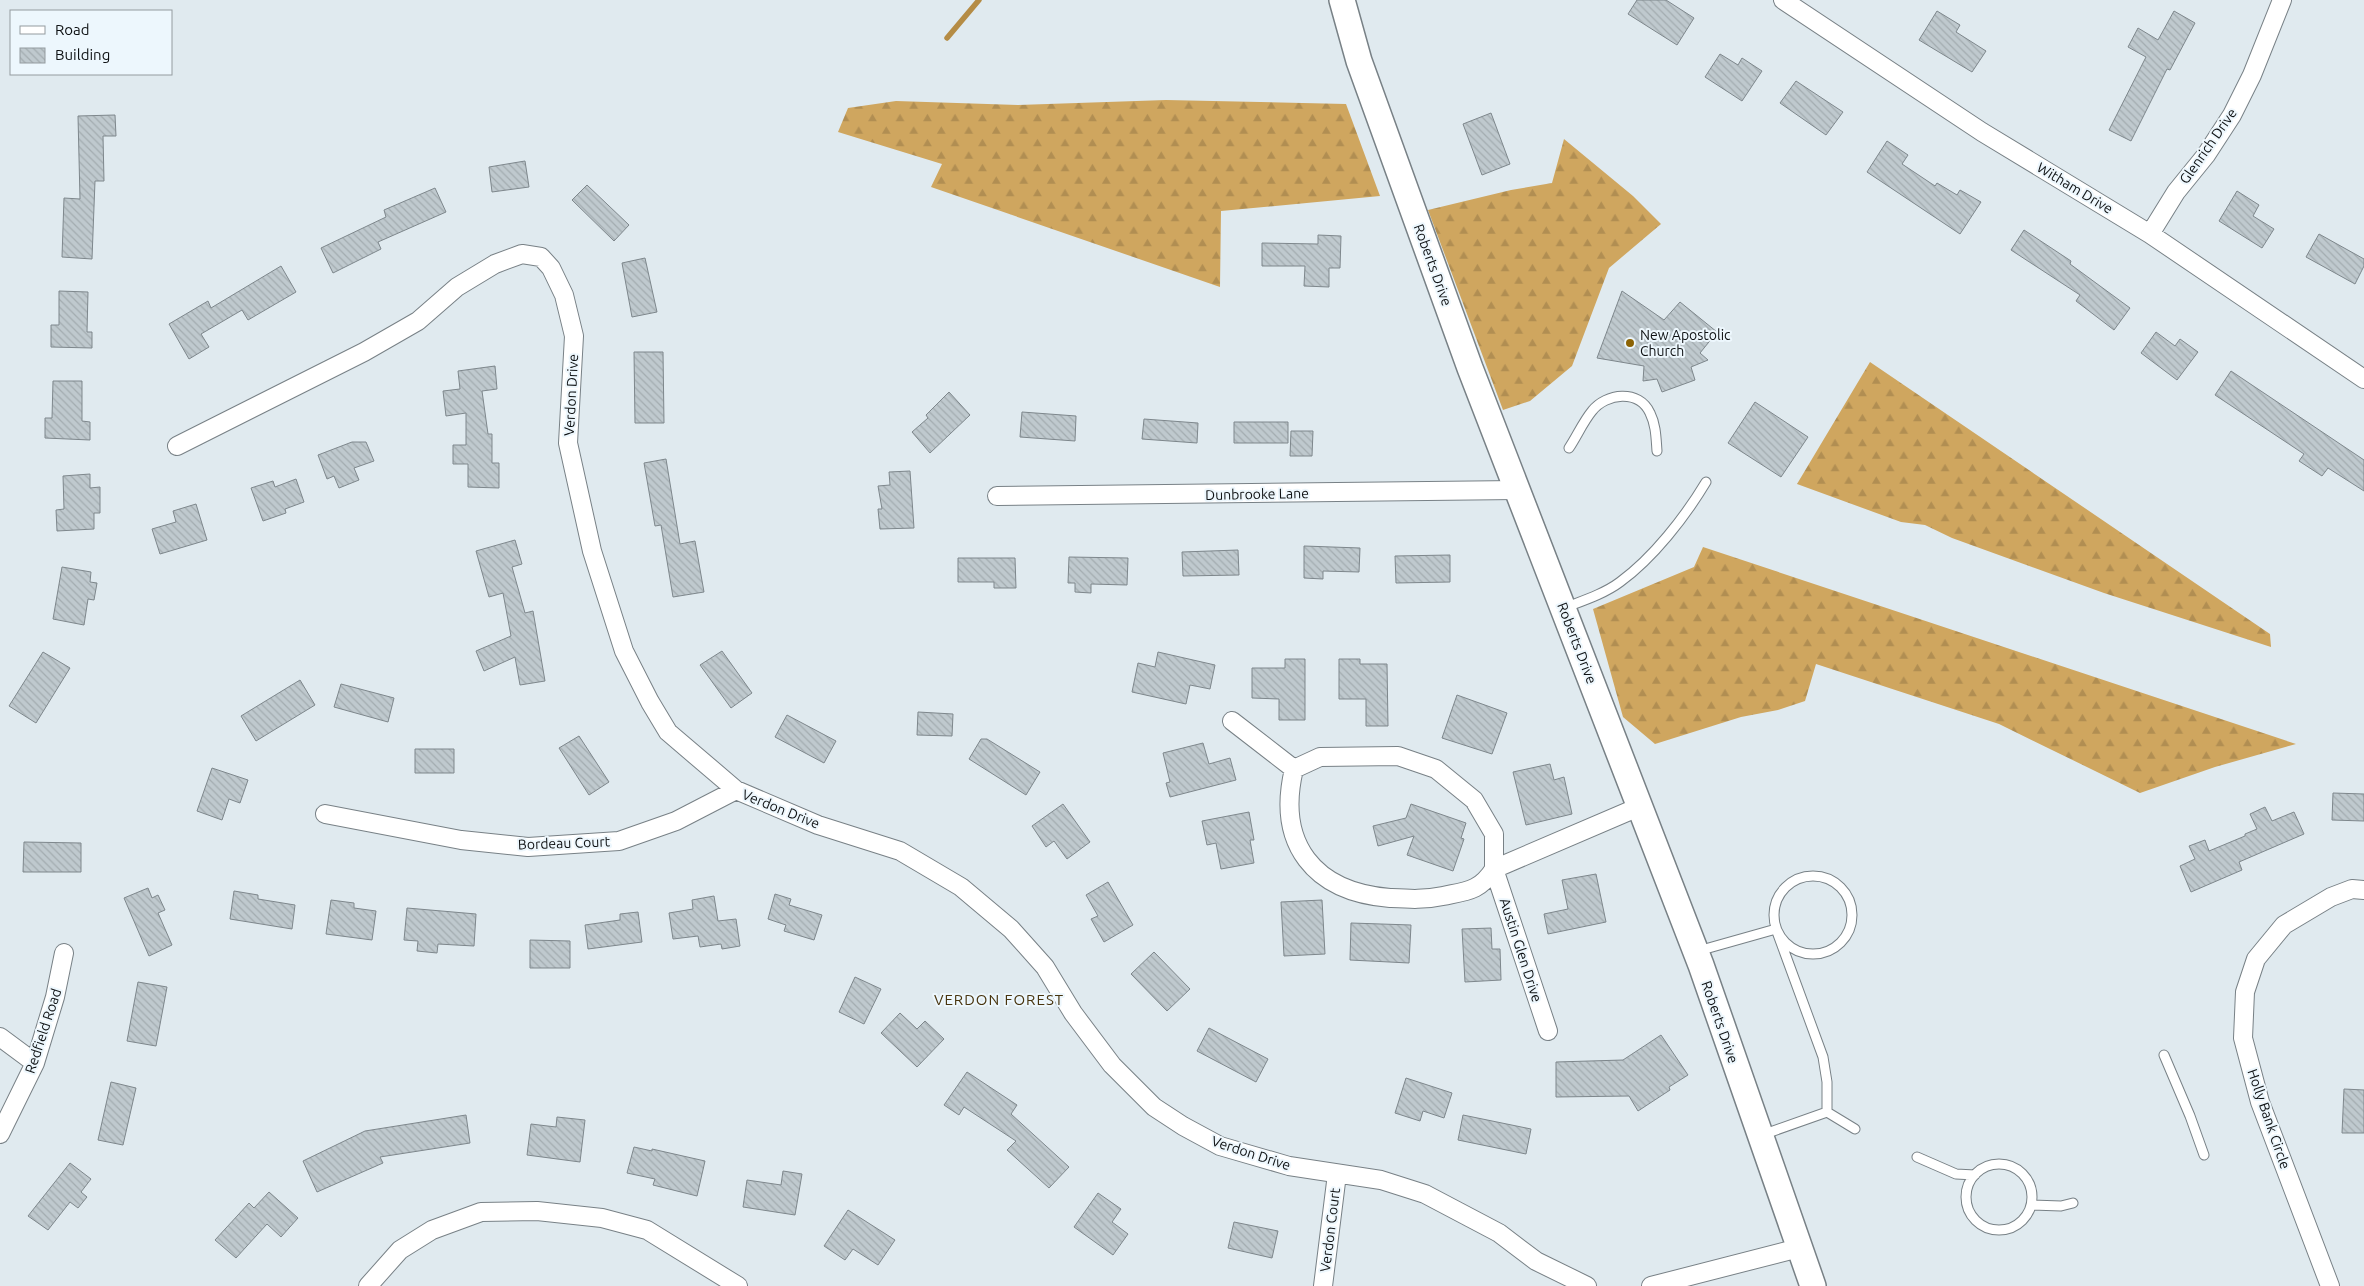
<svg xmlns="http://www.w3.org/2000/svg" width="2364" height="1286" viewBox="0 0 2364 1286" font-family="Ubuntu,sans-serif">
  <defs>
    <pattern id="forest-firs" width="22" height="20" patternUnits="userSpaceOnUse" patternTransform="scale(1.25)"><rect width="22" height="20" fill="#cfa65f"/><path d="M5 1l3.5 6h-7zM16 11l3.5 6h-7z" fill="#b18e52"/></pattern>
    <pattern id="building-back-hatch" width="6" height="6" patternUnits="userSpaceOnUse" patternTransform="scale(1.25)"><rect width="6" height="6" fill="#bfc9ce"/><path d="M-1 5l2 2M0 0l6 6M5-1l2 2" fill="none" stroke="#a3acb0"/></pattern>
  </defs>
  <rect width="100%" height="100%" fill="#e0eaef"/>
  <path fill="url(#forest-firs)" d="M 1166,100 L 1346,104 L 1380,196 L 1221,211 L 1220,287 L 931,187 L 942,164 L 838,132 L 848,108 L 896,101 L 1018,105 Z
    M 1564,139 L 1633,196 L 1661,224 L 1609,268 L 1572,366 L 1530,401 L 1503,410 L 1428,210 L 1511,190 L 1552,183 Z
    M 1870,362 L 2270,634 L 2271,647 L 2104,593 L 1952,538 L 1925,525 L 1901,522 L 1797,484 Z
    M 1703,547 L 2296,744 L 2215,767 L 2140,793 L 1999,724 L 1816,664 L 1805,701 L 1778,710 L 1741,717 L 1655,744 L 1623,717 L 1593,609 L 1694,567 Z"/>
  <g fill="none" stroke-linecap="round" stroke-linejoin="round">
    <path stroke="#b58c45" stroke-width="5.5" d="M 947,38 L 979,0"/>
  </g>
  <path fill="url(#building-back-hatch)" stroke="#7e878c" d="M 1637,0 L 1666,0 L 1694,18 L 1677,45 L 1628,14 Z
    M 1937,11 L 1960,25 L 1956,32 L 1986,51 L 1972,72 L 1919,40 Z
    M 2174,11 L 2195,23 L 2170,70 L 2167,69 L 2131,141 L 2109,130 L 2146,57 L 2128,47 L 2138,28 L 2158,40 Z
    M 1720,54 L 1738,65 L 1742,58 L 1762,71 L 1742,101 L 1705,77 Z
    M 1796,81 L 1843,112 L 1826,135 L 1780,103 Z
    M 1491,113 L 1510,164 L 1482,175 L 1463,124 Z
    M 115,115 L 116,136 L 103,136 L 104,181 L 95,181 L 92,259 L 62,257 L 64,198 L 80,199 L 78,116 Z
    M 1887,141 L 1908,155 L 1902,164 L 1935,186 L 1937,183 L 1957,195 L 1960,190 L 1981,202 L 1960,234 L 1867,172 Z
    M 525,161 L 529,187 L 492,192 L 489,167 Z
    M 587,185 L 629,225 L 614,241 L 572,200 Z
    M 435,188 L 446,212 L 378,242 L 381,249 L 333,273 L 321,248 L 386,217 L 384,210 Z
    M 2237,191 L 2259,205 L 2253,216 L 2274,229 L 2262,248 L 2219,221 Z
    M 2024,230 L 2071,261 L 2070,264 L 2130,308 L 2114,330 L 2076,301 L 2080,295 L 2011,250 Z
    M 2319,234 L 2364,259 L 2364,266 L 2355,284 L 2306,257 Z
    M 1318,235 L 1341,236 L 1340,268 L 1329,268 L 1329,287 L 1304,286 L 1305,266 L 1262,266 L 1262,243 L 1318,244 Z
    M 645,258 L 657,312 L 632,317 L 622,263 Z
    M 281,266 L 296,292 L 248,320 L 242,310 L 201,334 L 209,347 L 189,359 L 169,324 L 208,301 L 211,308 Z
    M 59,291 L 88,292 L 87,332 L 92,332 L 92,348 L 51,347 L 51,325 L 59,325 Z
    M 1622,291 L 1664,320 L 1680,302 L 1717,332 L 1700,353 L 1708,360 L 1691,367 L 1695,380 L 1662,392 L 1657,379 L 1643,381 L 1644,366 L 1597,358 Z
    M 2156,332 L 2175,346 L 2180,339 L 2198,352 L 2177,380 L 2141,353 Z
    M 634,352 L 663,352 L 664,423 L 635,423 Z
    M 495,366 L 497,389 L 482,391 L 488,434 L 492,434 L 492,463 L 499,463 L 499,488 L 468,487 L 468,464 L 453,464 L 453,445 L 466,445 L 466,413 L 446,416 L 443,391 L 460,389 L 458,371 Z
    M 2231,371 L 2364,460 L 2364,491 L 2328,468 L 2322,476 L 2299,461 L 2304,454 L 2215,395 Z
    M 53,381 L 82,381 L 82,421 L 90,422 L 90,440 L 45,438 L 45,418 L 52,418 Z
    M 949,392 L 970,415 L 930,453 L 912,432 L 928,418 L 926,415 Z
    M 1755,402 L 1808,437 L 1781,477 L 1728,443 Z
    M 1022,412 L 1076,416 L 1075,441 L 1020,437 Z
    M 1144,419 L 1198,423 L 1197,443 L 1142,439 Z
    M 1234,422 L 1288,422 L 1288,443 L 1234,443 Z
    M 1291,431 L 1313,431 L 1312,456 L 1290,456 Z
    M 352,442 L 366,442 L 374,461 L 354,468 L 359,480 L 339,488 L 334,476 L 327,479 L 318,455 Z
    M 666,459 L 680,544 L 695,541 L 704,592 L 673,597 L 661,525 L 655,526 L 644,463 Z
    M 910,471 L 914,528 L 880,529 L 878,509 L 882,509 L 878,486 L 890,485 L 889,472 Z
    M 90,474 L 90,488 L 100,487 L 100,513 L 94,513 L 94,529 L 57,531 L 56,510 L 64,509 L 63,476 Z
    M 296,479 L 304,502 L 285,509 L 286,513 L 263,521 L 251,488 L 273,481 L 275,487 Z
    M 196,504 L 207,540 L 160,554 L 152,529 L 176,522 L 173,511 Z
    M 515,540 L 522,564 L 512,567 L 525,613 L 533,611 L 545,681 L 520,685 L 515,657 L 484,671 L 476,651 L 511,636 L 503,593 L 489,597 L 476,551 Z
    M 1304,546 L 1360,548 L 1359,572 L 1323,571 L 1323,579 L 1304,578 Z
    M 1238,550 L 1239,575 L 1183,576 L 1182,552 Z
    M 1450,555 L 1450,582 L 1396,583 L 1395,556 Z
    M 1069,557 L 1128,558 L 1127,585 L 1091,584 L 1091,593 L 1075,592 L 1075,583 L 1068,583 Z
    M 958,558 L 1015,558 L 1016,588 L 994,588 L 994,582 L 958,582 Z
    M 62,567 L 91,572 L 90,582 L 97,583 L 94,600 L 88,599 L 84,625 L 53,619 Z
    M 722,651 L 752,693 L 731,708 L 700,665 Z
    M 43,652 L 70,668 L 36,723 L 9,706 Z
    M 1158,652 L 1215,665 L 1210,689 L 1190,685 L 1186,704 L 1132,692 L 1138,663 L 1155,667 Z
    M 1285,659 L 1305,659 L 1305,720 L 1279,720 L 1279,699 L 1252,698 L 1252,668 L 1285,668 Z
    M 1339,659 L 1360,659 L 1360,664 L 1387,664 L 1388,726 L 1366,726 L 1366,699 L 1339,699 Z
    M 300,680 L 315,705 L 256,741 L 241,716 Z
    M 341,684 L 394,698 L 388,722 L 334,707 Z
    M 1457,695 L 1507,713 L 1492,754 L 1442,738 Z
    M 918,712 L 953,714 L 952,736 L 917,735 Z
    M 787,715 L 836,741 L 824,763 L 775,737 Z
    M 579,736 L 609,782 L 589,795 L 559,748 Z
    M 981,739 L 987,739 L 1040,772 L 1026,795 L 969,759 Z
    M 1203,743 L 1209,764 L 1230,758 L 1236,780 L 1170,797 L 1166,783 L 1170,782 L 1163,753 Z
    M 415,749 L 454,749 L 454,773 L 415,773 Z
    M 1550,764 L 1554,780 L 1564,777 L 1572,814 L 1526,825 L 1513,772 Z
    M 212,768 L 248,780 L 240,803 L 229,799 L 222,820 L 197,811 Z
    M 2333,793 L 2364,794 L 2364,821 L 2332,820 Z
    M 1063,804 L 1090,842 L 1067,859 L 1054,841 L 1046,847 L 1032,826 Z
    M 1411,804 L 1466,823 L 1461,838 L 1464,839 L 1453,871 L 1407,855 L 1414,836 L 1378,846 L 1373,826 L 1406,818 Z
    M 2265,807 L 2272,821 L 2294,812 L 2304,834 L 2239,862 L 2242,870 L 2191,892 L 2180,866 L 2195,859 L 2189,846 L 2205,840 L 2209,851 L 2245,836 L 2245,834 L 2257,829 L 2250,814 Z
    M 1249,812 L 1254,840 L 1250,840 L 1254,863 L 1221,869 L 1216,843 L 1207,845 L 1202,821 Z
    M 24,842 L 81,843 L 81,872 L 23,872 Z
    M 1596,874 L 1606,922 L 1548,934 L 1544,914 L 1568,909 L 1562,880 Z
    M 1108,882 L 1133,925 L 1104,942 L 1091,919 L 1098,916 L 1086,895 Z
    M 148,888 L 152,898 L 158,895 L 165,910 L 158,913 L 172,945 L 149,956 L 124,898 Z
    M 234,891 L 258,895 L 258,899 L 295,905 L 292,929 L 230,919 Z
    M 775,894 L 791,899 L 789,905 L 822,915 L 814,940 L 784,931 L 786,925 L 768,919 Z
    M 714,896 L 718,921 L 736,919 L 740,946 L 722,949 L 721,944 L 700,947 L 698,936 L 673,939 L 669,913 L 693,909 L 692,900 Z
    M 331,900 L 354,903 L 354,908 L 376,911 L 372,940 L 326,934 Z
    M 1322,900 L 1325,954 L 1284,956 L 1281,902 Z
    M 407,908 L 476,914 L 474,946 L 438,944 L 437,953 L 417,951 L 418,941 L 404,940 Z
    M 638,912 L 642,942 L 588,949 L 585,925 L 620,920 L 620,914 Z
    M 1351,923 L 1411,925 L 1409,963 L 1350,960 Z
    M 1491,928 L 1492,949 L 1500,949 L 1501,980 L 1465,982 L 1462,929 Z
    M 530,940 L 570,941 L 570,968 L 530,968 Z
    M 1154,952 L 1190,989 L 1167,1011 L 1131,974 Z
    M 855,977 L 881,989 L 864,1024 L 839,1012 Z
    M 138,982 L 167,987 L 156,1046 L 127,1041 Z
    M 900,1013 L 917,1029 L 925,1021 L 944,1039 L 917,1067 L 881,1033 Z
    M 1209,1028 L 1268,1059 L 1256,1082 L 1197,1051 Z
    M 1661,1035 L 1688,1075 L 1669,1087 L 1670,1090 L 1638,1111 L 1629,1096 L 1556,1097 L 1556,1062 L 1623,1060 Z
    M 967,1072 L 1017,1105 L 1011,1114 L 1069,1167 L 1049,1188 L 1007,1150 L 1016,1141 L 964,1107 L 959,1115 L 944,1105 Z
    M 1406,1078 L 1452,1093 L 1444,1118 L 1423,1111 L 1420,1121 L 1395,1113 Z
    M 111,1082 L 136,1088 L 123,1145 L 98,1140 Z
    M 2344,1089 L 2364,1090 L 2364,1133 L 2342,1133 Z
    M 466,1115 L 470,1143 L 380,1157 L 383,1163 L 317,1192 L 303,1161 L 365,1131 Z
    M 1463,1115 L 1531,1129 L 1526,1154 L 1458,1140 Z
    M 557,1117 L 585,1120 L 580,1162 L 527,1155 L 531,1124 L 556,1127 Z
    M 634,1147 L 652,1151 L 652,1149 L 705,1161 L 697,1196 L 653,1185 L 655,1179 L 627,1173 Z
    M 70,1163 L 91,1179 L 81,1192 L 87,1197 L 78,1208 L 70,1202 L 48,1230 L 28,1216 Z
    M 783,1171 L 802,1174 L 795,1215 L 743,1207 L 747,1180 L 781,1185 Z
    M 269,1192 L 298,1218 L 281,1237 L 267,1224 L 236,1258 L 215,1240 L 249,1203 L 254,1208 Z
    M 1098,1193 L 1121,1209 L 1112,1222 L 1128,1234 L 1113,1255 L 1074,1227 Z
    M 848,1210 L 895,1240 L 878,1265 L 853,1249 L 845,1260 L 824,1246 Z
    M 1234,1222 L 1278,1231 L 1272,1258 L 1228,1248 Z"/>
  <g fill="none" stroke-linecap="round" stroke-linejoin="round">
    <defs>
      <path id="lane" d="M 1569,448 C 1577,436 1583,422 1592,411 C 1606,393 1639,389 1650,413 C 1656,425 1656,438 1657,451
        M 1564,608 C 1582,601 1604,594 1620,582 C 1653,558 1685,517 1706,482
        M1774 915a39 39 0 1 1 78 0a39 39 0 1 1-78 0Z
        M 1698,951 L 1776,929 L 1823,1057 L 1827,1082 L 1827,1112
        M 2164,1055 L 2190,1116 L 2204,1155
        M 1762,1135 L 1827,1112 L 1855,1129
        M 1917,1157 L 1956,1174 L 1975,1175
        M1966 1197a33 33 0 1 1 66 0a33 33 0 1 1-66 0Z
        M 2031,1205 L 2061,1206 L 2073,1203"/>
      <path id="street" d="M 1783,0 L 1982,132 L 2150,234 L 2364,379
        M 2150,234 L 2176,192 L 2206,155 L 2232,115 L 2252,75 L 2282,0
        M 177,446 L 364,352 L 418,321 L 457,287 L 495,264 L 522,254 L 541,257 L 551,268 L 564,295 L 574,336 L 568,443 L 592,551 L 624,651 L 650,702 L 668,732 L 736,790 L 818,825 L 900,851 L 961,887 L 1011,929 L 1045,967 L 1073,1013 L 1112,1065 L 1154,1107 L 1183,1126 L 1220,1146 L 1289,1166 L 1381,1180 L 1425,1194 L 1499,1233 L 1536,1261 L 1587,1286
        M 997,496 L 1517,490
        M 1232,721 L 1294,769
        M 325,814 L 461,840 L 528,847 L 619,841 L 676,821 L 736,790
        M 1548,1031 L 1494,869 L 1494,834 L 1474,800 L 1436,769 L 1398,756 L 1320,757 L 1294,769 C 1276,844 1314,892 1390,898 C 1409,899 1425,900 1443,896 C 1467,891 1480,891 1494,869 L 1641,806
        M 0,1037 L 35,1063
        M 0,1134 L 35,1063 L 55,997 L 64,953
        M 368,1286 L 400,1250 L 432,1230 L 481,1212 L 537,1211 L 602,1218 L 647,1230 L 738,1286
        M 1323,1286 L 1337,1174
        M 1651,1286 L 1799,1248
        M 2330,1286 L 2260,1102 L 2243,1038 L 2245,992 L 2256,959 L 2284,925 L 2331,897 L 2352,889 L 2364,890"/>
      <path id="secondary" d="M 1342,0 L 1359,61 L 1470,368 L 1701,965 L 1813,1286"/>
    </defs>
    <use href="#lane" stroke="#788186" stroke-width="11"/>
    <use href="#street" stroke="#788186" stroke-width="20"/>
    <use href="#secondary" stroke="#788186" stroke-width="28"/>
    <use href="#lane" stroke="#fff" stroke-width="9"/>
    <use href="#street" stroke="#fff" stroke-width="18"/>
    <use href="#secondary" stroke="#fff" stroke-width="25"/>
  </g>
  <circle fill="#8c6305" stroke="#edf7fd" stroke-width="2" cx="1630" cy="343" r="5"/>
  <g text-anchor="middle" stroke-width="4" stroke-linejoin="round" paint-order="stroke">
    <g font-size="14" fill="#0e1113" stroke="#edf7fd">
      <text transform="translate(2208 146) rotate(-55)" y="5">Glenrich Drive</text>
      <text transform="translate(2075 188) rotate(31)" y="5">Witham Drive</text>
      <text transform="translate(1433 265) rotate(70)" y="5">Roberts Drive</text>
      <text transform="translate(571 395) rotate(-87)" y="5">Verdon Drive</text>
      <text transform="translate(1257 494) rotate(-1)" y="5">Dunbrooke Lane</text>
      <text transform="translate(1577 643) rotate(69)" y="5">Roberts Drive</text>
      <text transform="translate(781 809) rotate(22)" y="5">Verdon Drive</text>
      <text transform="translate(564 843) rotate(-2)" y="5">Bordeau Court</text>
      <text transform="translate(1521 950) rotate(72)" y="5">Austin Glen Drive</text>
      <text transform="translate(1720 1022) rotate(71)" y="5">Roberts Drive</text>
      <text transform="translate(43 1031) rotate(-72)" y="5">Redfield Road</text>
      <text transform="translate(2269 1119) rotate(71)" y="5">Holly Bank Circle</text>
      <text transform="translate(1251 1153) rotate(18)" y="5">Verdon Drive</text>
      <text transform="translate(1330 1230) rotate(-83)" y="5">Verdon Court</text>
    </g>
    <g font-size="14" fill="#0e1113" stroke="#edf7fd" text-anchor="start">
      <text x="1640" y="340">New Apostolic<tspan x="1640" dy="16">Church</tspan></text>
    </g>
    <g font-size="15" letter-spacing="1" fill="#48340e" stroke="#edf7fd">
      <text x="999" y="1005">VERDON FOREST</text>
    </g>
  </g>
  <rect x="10" y="10" width="162" height="65" fill="#edf7fd" stroke="#949b9f"/>
  <rect x="20" y="26" width="25" height="8" fill="#ffffff" stroke="#949b9f"/>
  <text x="55" y="35" font-size="15" fill="#0e1113">Road</text>
  <rect x="20" y="48" width="25" height="15" fill="url(#building-back-hatch)" stroke="#949b9f"/>
  <text x="55" y="60" font-size="15" fill="#0e1113">Building</text>
</svg>
